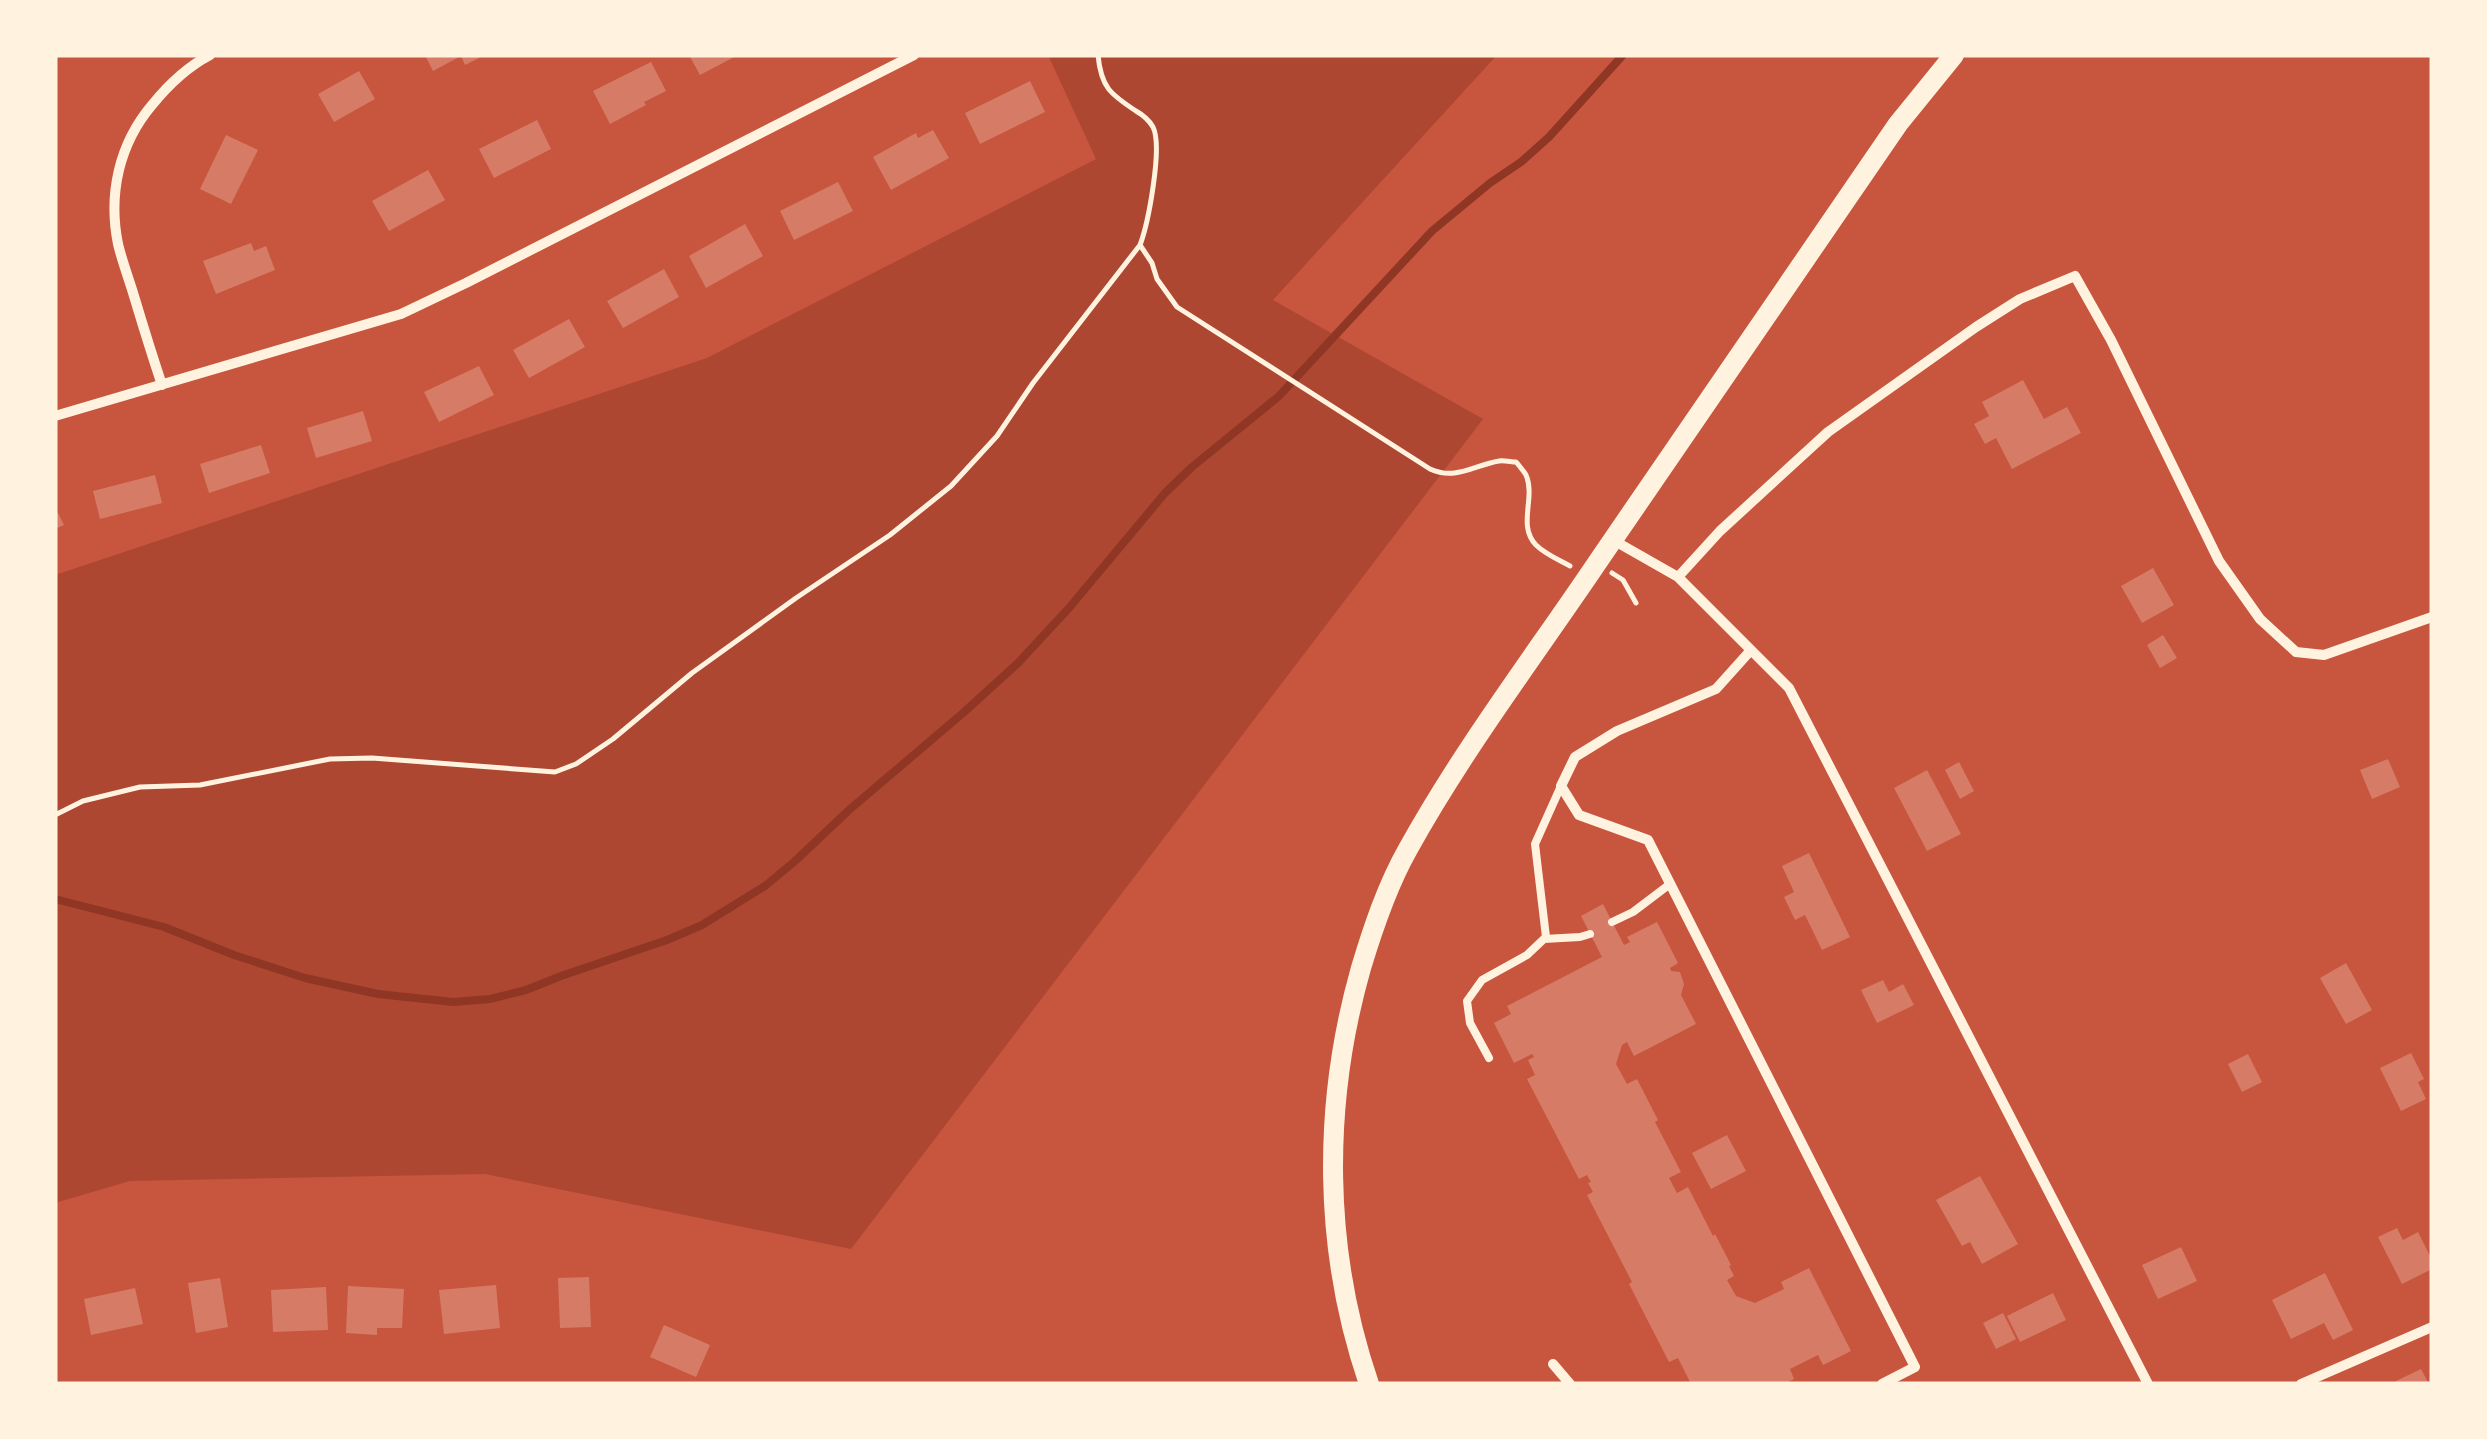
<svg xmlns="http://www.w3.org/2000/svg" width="2487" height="1439" viewBox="0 0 2487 1439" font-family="Mulish,sans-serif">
  <rect width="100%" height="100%" fill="#c8553d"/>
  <path fill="#ae4732" d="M 1048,55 L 1497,55 L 1273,300 L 1483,419 L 851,1249 L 485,1174 L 130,1181 L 55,1203 L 55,575 L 707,358 L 1096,159 Z"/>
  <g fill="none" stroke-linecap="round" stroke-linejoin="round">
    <path stroke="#8f3625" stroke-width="8" d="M 55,899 L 164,927 L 234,955 L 305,978 L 378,994 L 453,1002 L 490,999 L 526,990 L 561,976 L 667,940 L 702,925 L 765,886 L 794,862 L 849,810 L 963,713 L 1018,663 L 1069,608 L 1165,493 L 1192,467 L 1279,396 L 1432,231 L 1490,183 L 1521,162 L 1549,137 L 1623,55"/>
  </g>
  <path fill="#d67c66" d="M 425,55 L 485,55 L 465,65 L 461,56 L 433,71 Z
    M 689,55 L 738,55 L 700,75 Z
    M 651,62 L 666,91 L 644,102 L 646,105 L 610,124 L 593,91 Z
    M 359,71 L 375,99 L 334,122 L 318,94 Z
    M 1030,81 L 1045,112 L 980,144 L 965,113 Z
    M 537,120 L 551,149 L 494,178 L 479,149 Z
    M 933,130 L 949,158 L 891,190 L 873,157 L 916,133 L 918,138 Z
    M 226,135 L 258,150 L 231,204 L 200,189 Z
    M 428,170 L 445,200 L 389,231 L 372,201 Z
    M 838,182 L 853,211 L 794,240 L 780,211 Z
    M 745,224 L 763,256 L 706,288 L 689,256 Z
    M 251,243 L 254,251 L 266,246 L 275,270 L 216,294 L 203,261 Z
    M 664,269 L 679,297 L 623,328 L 607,301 Z
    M 569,319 L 585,347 L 529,378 L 513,350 Z
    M 479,366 L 494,395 L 439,422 L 424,392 Z
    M 2023,380 L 2044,419 L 2067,407 L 2081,433 L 2012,469 L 1996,438 L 1985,444 L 1974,424 L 1989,416 L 1982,402 Z
    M 363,411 L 372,441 L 316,458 L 307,428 Z
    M 261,445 L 270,473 L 209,493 L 200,464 Z
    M 155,475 L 162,503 L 100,519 L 93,491 Z
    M 55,507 L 64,525 L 55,529 Z
    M 2153,568 L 2174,605 L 2142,623 L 2121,586 Z
    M 2163,635 L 2177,658 L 2160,668 L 2147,645 Z
    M 2388,759 L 2400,787 L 2372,799 L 2360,770 Z
    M 1959,762 L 1974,791 L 1960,799 L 1945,770 Z
    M 1927,770 L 1961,834 L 1927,851 L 1894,788 Z
    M 1809,853 L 1850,937 L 1822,950 L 1805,915 L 1795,920 L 1784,897 L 1794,892 L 1782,866 Z
    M 1603,904 L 1624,945 L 1630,942 L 1627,937 L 1657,922 L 1678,963 L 1670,968 L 1671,971 L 1680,972 L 1684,984 L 1681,995 L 1696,1024 L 1634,1056 L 1627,1042 L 1622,1045 L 1616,1064 L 1627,1084 L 1637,1079 L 1658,1120 L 1655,1122 L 1681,1172 L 1669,1178 L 1677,1193 L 1688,1187 L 1713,1236 L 1715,1234 L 1731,1265 L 1729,1266 L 1734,1276 L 1727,1280 L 1736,1296 L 1755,1303 L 1784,1289 L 1781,1282 L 1809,1268 L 1851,1351 L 1823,1365 L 1818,1355 L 1790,1369 L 1794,1379 L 1784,1384 L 1691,1384 L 1678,1358 L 1669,1362 L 1629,1284 L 1632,1282 L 1587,1195 L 1593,1192 L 1588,1183 L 1591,1182 L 1587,1175 L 1579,1179 L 1527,1079 L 1535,1075 L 1528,1060 L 1534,1057 L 1532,1054 L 1514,1063 L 1494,1023 L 1511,1014 L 1507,1006 L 1602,957 L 1581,916 Z
    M 2346,963 L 2372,1010 L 2346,1024 L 2320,978 Z
    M 1883,980 L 1889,992 L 1903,984 L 1914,1005 L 1877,1023 L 1861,990 Z
    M 2411,1053 L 2424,1079 L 2418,1082 L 2426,1099 L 2401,1111 L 2380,1068 Z
    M 2248,1054 L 2262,1082 L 2242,1092 L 2228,1064 Z
    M 1727,1135 L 1746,1171 L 1711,1189 L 1692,1153 Z
    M 1980,1176 L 2018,1244 L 1982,1264 L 1970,1242 L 1962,1246 L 1936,1200 Z
    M 2397,1228 L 2403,1240 L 2418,1232 L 2432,1260 L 2432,1269 L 2402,1284 L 2378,1237 Z
    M 2181,1247 L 2197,1281 L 2158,1299 L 2142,1265 Z
    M 2325,1273 L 2353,1330 L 2333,1340 L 2324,1323 L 2291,1339 L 2272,1300 Z
    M 589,1277 L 591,1327 L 560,1328 L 558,1278 Z
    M 220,1278 L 228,1327 L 196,1333 L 188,1283 Z
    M 496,1285 L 500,1328 L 444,1334 L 439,1290 Z
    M 348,1286 L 404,1289 L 402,1328 L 377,1328 L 377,1335 L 346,1333 Z
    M 326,1287 L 328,1330 L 273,1332 L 271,1290 Z
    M 135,1288 L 143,1324 L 91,1335 L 84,1299 Z
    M 2053,1293 L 2066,1320 L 2020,1342 L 2007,1316 Z
    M 2003,1313 L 2016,1339 L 1996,1349 L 1983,1323 Z
    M 664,1325 L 710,1345 L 696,1377 L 650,1357 Z
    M 2421,1369 L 2429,1384 L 2397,1384 L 2396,1381 Z"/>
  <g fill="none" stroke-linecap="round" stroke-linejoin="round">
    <path stroke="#fff3e0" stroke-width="5" d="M 1098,55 C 1101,87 1110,94 1136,111 C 1143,115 1149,120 1153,127 C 1163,147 1148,224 1140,245
      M 1612,573 L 1623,580 L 1636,603
      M 55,815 L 83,801 L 140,787 L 200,785 L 330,759 L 372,758 L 555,772 L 576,764 L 613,739 L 692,673 L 796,598 L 890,535 L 951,486 L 997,436 L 1033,383 L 1140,245 L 1152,263 L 1157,279 L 1177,307 L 1430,469 C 1456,481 1474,465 1499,461 C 1503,460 1512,462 1516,462 C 1518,464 1525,473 1526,475 C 1536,498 1517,525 1536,545 C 1545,554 1559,560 1570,566"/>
    <path stroke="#fff3e0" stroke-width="8" d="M 1612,922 L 1633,912 L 1670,884
      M 1544,939 L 1580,937 L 1590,934
      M 1489,1058 L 1470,1023 L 1467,1001 L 1482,980 L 1527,955 L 1546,937 L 1535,844 L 1561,786"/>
    <path stroke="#fff3e0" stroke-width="10" d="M 162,385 C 152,355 143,326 134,296 C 129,279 122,261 118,244 C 108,194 119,144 152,105 C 169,84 187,67 210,55
      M 55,416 L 401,314 L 466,283 L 914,55
      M 1613,540 L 1678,577 L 1789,688 L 2148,1384
      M 1678,577 L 1720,531 L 1828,432 L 1976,327 L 2020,299 L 2075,276 L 2111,340 L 2219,561 L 2260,619 L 2296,652 L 2324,655 L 2432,617
      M 1751,650 L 1716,689 L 1617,731 L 1575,757 L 1561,786 L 1579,815 L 1648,840 L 1915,1367 L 1882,1384
      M 1553,1364 L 1570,1384
      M 2301,1384 L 2432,1327"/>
    <path stroke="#fff3e0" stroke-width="20" d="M 1369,1384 C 1323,1250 1322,1105 1361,968 C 1373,928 1387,886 1408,849 C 1464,748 1535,655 1599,560 C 1698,414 1798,269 1898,124 L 1954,55"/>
  </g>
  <rect width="2487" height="1439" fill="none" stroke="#fff3e0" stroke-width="115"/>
</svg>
